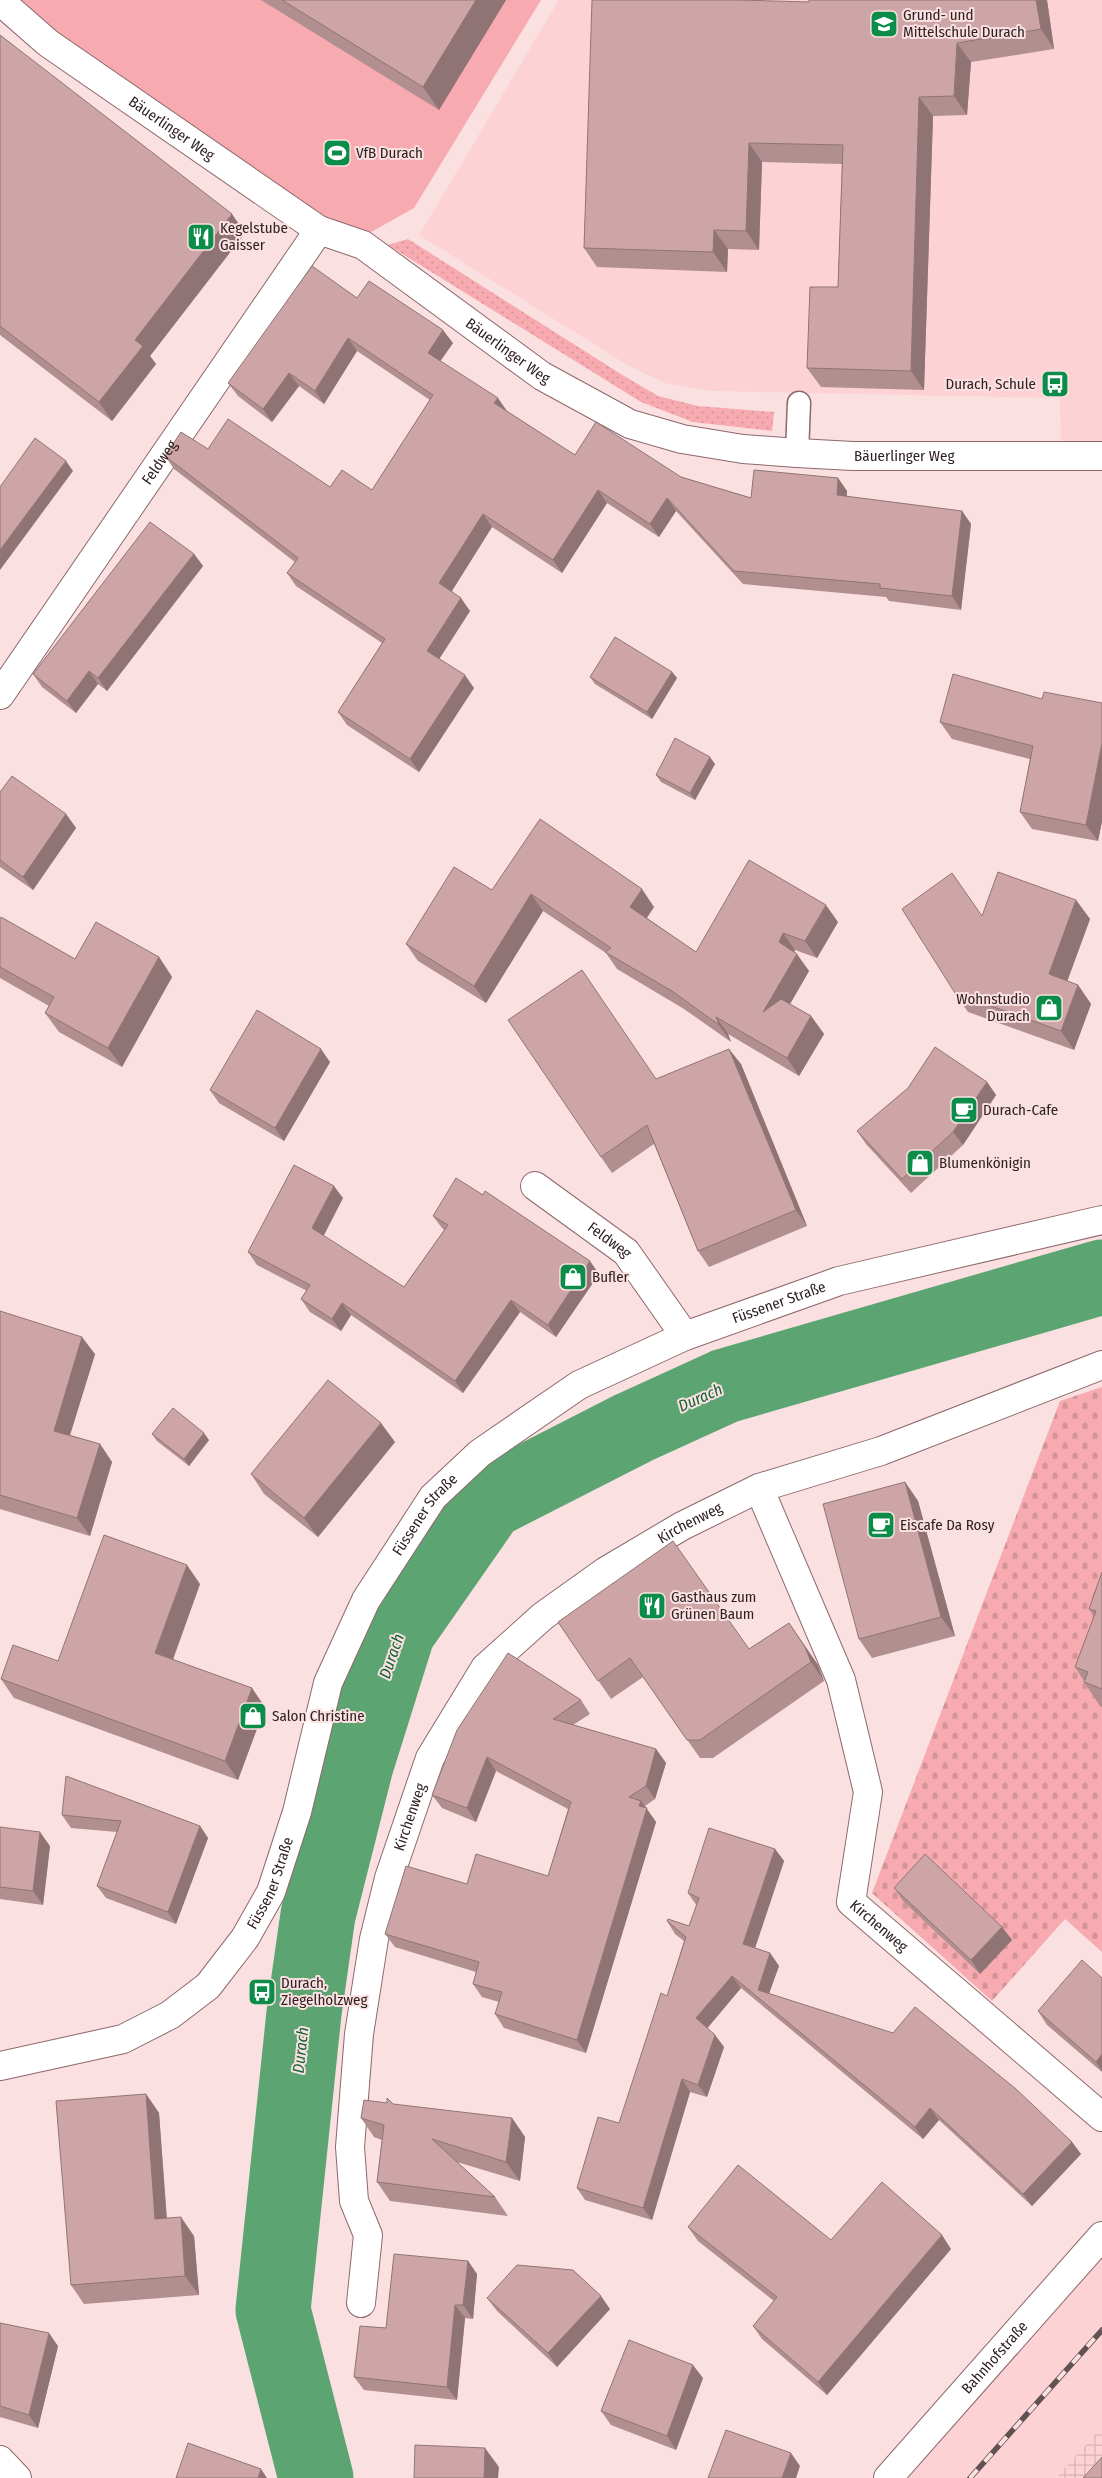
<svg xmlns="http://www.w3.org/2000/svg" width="1102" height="2478" viewBox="0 0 1102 2478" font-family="'Fira Sans Condensed',sans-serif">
  <defs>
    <pattern id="industrial-grid" width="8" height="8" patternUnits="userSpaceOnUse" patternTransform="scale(1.25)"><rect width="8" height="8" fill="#fcd2d4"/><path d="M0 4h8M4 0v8" fill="none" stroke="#d8b4b6"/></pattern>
    <pattern id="grass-dots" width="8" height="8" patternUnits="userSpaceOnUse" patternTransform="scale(1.25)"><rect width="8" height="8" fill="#f7abb0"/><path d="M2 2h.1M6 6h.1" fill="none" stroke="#d49397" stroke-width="1.8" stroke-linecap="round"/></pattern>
    <pattern id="cemetery-stones" width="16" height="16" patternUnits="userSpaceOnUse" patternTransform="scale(1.25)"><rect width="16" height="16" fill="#f7abb0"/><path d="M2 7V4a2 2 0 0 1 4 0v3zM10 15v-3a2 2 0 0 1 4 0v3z" fill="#d49397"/></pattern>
  </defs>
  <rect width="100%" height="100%" fill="#fae0e1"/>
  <path fill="#fcd2d4" d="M 559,0 L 1102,0 L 1102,442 L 1061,441 L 1060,398 L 712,391 L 665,383 L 629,366 L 419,235 Z
    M 1102,2251 L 1102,2427 L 1056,2478 L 908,2478 Z"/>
  <path fill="url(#industrial-grid)" d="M 1102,2427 L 1102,2478 L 1056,2478 Z"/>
  <path fill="url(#grass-dots)" d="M 408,239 L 624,376 L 658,396 L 698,406 L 774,412 L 772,431 L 693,422 L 641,402 L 388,245 Z"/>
  <path fill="url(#cemetery-stones)" d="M 1102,1387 L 1102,1952 L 1065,1919 L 992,2001 L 872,1893 L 1060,1401 Z"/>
  <path fill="#f7abb0" d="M 16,0 L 541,0 L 414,208 L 366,235 L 324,220 L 55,34 Z"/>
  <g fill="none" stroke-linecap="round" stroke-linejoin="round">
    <path stroke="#5ca572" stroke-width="75" d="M 316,2478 L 273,2310 L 304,2013 L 318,1915 L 356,1765 L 398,1631 L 488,1502 L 633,1428 L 725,1386 L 1102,1277"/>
    <defs>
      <path id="service" d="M 797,453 L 799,403"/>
      <g id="minor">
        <path id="s1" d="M 0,1 L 48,43 L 319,230 L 363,245 L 542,376 L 630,424 L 682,439 L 743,449 L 797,453 L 853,456 L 1102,456"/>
        <path id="s2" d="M 0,695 L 319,230"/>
        <path id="s3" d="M 535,1186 L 626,1252 L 685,1336"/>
        <path id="s4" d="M 759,1488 L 841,1680 L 868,1792 L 851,1902 L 1102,2117"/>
        <path id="s5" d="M 361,2303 L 368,2235 L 354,2201 L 350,2147 L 359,2034 L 374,1939 L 389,1878 L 430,1758 L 485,1668 L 543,1616 L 606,1571 L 682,1526 L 759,1488 L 881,1451 L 1102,1365"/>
        <path d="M 0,2460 L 17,2478"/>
        <path id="s6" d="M 888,2478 L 1102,2236"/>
      </g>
      <g id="secondary">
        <path id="s7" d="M 0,2066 L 123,2039 L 170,2015 L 208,1986 L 245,1938 L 271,1892 L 297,1812 L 328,1683 L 366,1600 L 433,1497 L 480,1453 L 579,1385 L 685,1336 L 839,1281 L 1102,1220"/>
      </g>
    </defs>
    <use href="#service" stroke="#8e686b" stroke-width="25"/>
    <use href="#minor" stroke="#8e686b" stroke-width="30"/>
    <use href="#secondary" stroke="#8e686b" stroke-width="30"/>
    <use href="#service" stroke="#fff" stroke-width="22"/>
    <use href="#minor" stroke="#fff" stroke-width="28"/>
    <use href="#secondary" stroke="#fff" stroke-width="28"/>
    <defs>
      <path id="rail" d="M 970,2478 L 1102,2330"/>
    </defs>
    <use href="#rail" stroke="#625152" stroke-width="5.5"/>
    <use href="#rail" stroke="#fae0e1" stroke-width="4" stroke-dasharray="11" stroke-linecap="butt"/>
  </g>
  <path fill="#b18e90" d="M 261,0 L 506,0 L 439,110 Z
    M 1047,0 L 1054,49 L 971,62 L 967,115 L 933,116 L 924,390 L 821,387 L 807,368 L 838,287 L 842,164 L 762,162 L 759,250 L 728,249 L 727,272 L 597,267 L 584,248 L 809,2 Z
    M 0,35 L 245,233 L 150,356 L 156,364 L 112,421 L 0,335 Z
    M 357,298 L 453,343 L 440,361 L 507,411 L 575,455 L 681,477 L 751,498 L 838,478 L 847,491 L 847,497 L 962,511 L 971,524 L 961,610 L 889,601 L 886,597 L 743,584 L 676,511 L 659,537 L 607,503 L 562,573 L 492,527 L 452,591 L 470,611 L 439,659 L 474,688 L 419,772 L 347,725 L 338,712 L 382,643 L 296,586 L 287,573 L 295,562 L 174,469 L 165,456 L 208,449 L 330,487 L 372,490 L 430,400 L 357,351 L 324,404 L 299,386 L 272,422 L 238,396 L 228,383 Z
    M 194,554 L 203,566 L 107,691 L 98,684 L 76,713 L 42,687 L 33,674 Z
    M 672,672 L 677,678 L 652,719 L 595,684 L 590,677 Z
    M 1042,699 L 1102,703 L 1102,821 L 1098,841 L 1032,829 L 1020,812 L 1030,759 L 952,739 L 940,722 Z
    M 715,764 L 695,800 L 661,782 L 656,775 Z
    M 0,792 L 66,814 L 76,828 L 33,890 L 0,867 Z
    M 492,890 L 654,907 L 647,918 L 696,952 L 838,922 L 817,958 L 795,950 L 794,952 L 809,971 L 790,1004 L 811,1016 L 824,1034 L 799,1076 L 728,1034 L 731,1042 L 684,1009 L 617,969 L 606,953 L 543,911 L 486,1003 L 418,961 L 406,944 Z
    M 1076,900 L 1090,919 L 1067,981 L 1078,985 L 1091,1004 L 1074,1050 L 968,1012 L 955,993 L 982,916 Z
    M 0,919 L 75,959 L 159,957 L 172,977 L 122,1067 L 59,1032 L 45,1013 L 49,1006 L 0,978 Z
    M 330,1062 L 284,1141 L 219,1103 L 210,1090 Z
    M 741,1064 L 807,1226 L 709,1267 L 698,1251 L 654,1144 L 612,1173 L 601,1157 L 657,1079 Z
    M 987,1082 L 996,1095 L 963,1145 L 911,1193 L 866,1144 L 857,1131 Z
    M 343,1198 L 323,1236 L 404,1287 L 444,1230 L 442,1228 L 433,1216 L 599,1274 L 556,1337 L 520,1312 L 463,1393 L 351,1315 L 341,1331 L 310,1312 L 301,1299 L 307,1291 L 257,1265 L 248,1252 Z
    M 0,1311 L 95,1354 L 70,1435 L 100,1444 L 112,1462 L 90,1536 L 0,1509 Z
    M 152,1434 L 209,1440 L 189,1466 L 157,1441 Z
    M 395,1442 L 318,1537 L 264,1494 L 251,1474 Z
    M 905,1482 L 918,1501 L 955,1636 L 872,1658 L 859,1639 Z
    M 1102,1572 L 1102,1707 L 1100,1706 L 1084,1682 L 1084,1681 L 1075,1667 L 1094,1616 L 1089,1609 Z
    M 200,1584 L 173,1660 L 265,1707 L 238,1780 L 14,1698 L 1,1679 L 58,1661 Z
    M 558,1622 L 749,1649 L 789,1623 L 818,1665 L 824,1681 L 713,1758 L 700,1758 L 643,1677 L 611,1699 Z
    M 581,1700 L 590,1714 L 573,1725 L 656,1749 L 666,1763 L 655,1799 L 645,1806 L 656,1822 L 586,2053 L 504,2028 L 495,2014 L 499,2002 L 482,1997 L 473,1984 L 476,1972 L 395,1947 L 385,1934 L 467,1884 L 548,1876 L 568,1809 L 496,1771 L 476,1822 L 442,1808 L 432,1795 L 457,1730 Z
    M 62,1815 L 200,1826 L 208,1838 L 176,1924 L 106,1898 L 97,1886 L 117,1832 L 71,1828 Z
    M 0,1827 L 50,1846 L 43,1905 L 0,1899 Z
    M 775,1849 L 784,1861 L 755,1948 L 770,1953 L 779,1966 L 769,1993 L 1072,2142 L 1081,2154 L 1032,2206 L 939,2120 L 923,2139 L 741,1988 L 707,2028 L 715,2035 L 724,2047 L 707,2097 L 690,2092 L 652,2220 L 585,2200 L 577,2188 L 619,2123 L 667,1996 L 684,1941 L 675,1934 L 667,1921 L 689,1926 L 697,1906 L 688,1893 Z
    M 894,1888 L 1002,1927 L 1012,1940 L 980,1974 L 903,1901 Z
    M 1102,1978 L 1102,2072 L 1047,2025 L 1038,2011 Z
    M 146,2094 L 159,2113 L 167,2218 L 194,2236 L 199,2295 L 84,2304 L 71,2285 Z
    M 361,2118 L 512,2118 L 525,2137 L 520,2181 L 457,2162 L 495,2197 L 508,2216 L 390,2201 L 377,2182 L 382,2140 L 374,2137 Z
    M 688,2227 L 831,2240 L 951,2249 L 827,2395 L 762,2339 L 753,2326 L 774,2301 L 698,2241 Z
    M 468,2261 L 477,2274 L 473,2319 L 465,2318 L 457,2400 L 364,2390 L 354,2377 L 386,2328 Z
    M 487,2298 L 610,2309 L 557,2367 L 497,2311 Z
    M 0,2323 L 58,2346 L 38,2428 L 0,2417 Z
    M 703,2378 L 676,2450 L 611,2425 L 601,2411 Z"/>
  <path fill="#907475" d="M 476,0 L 506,0 L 439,110 L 423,87 Z
    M 1036,0 L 1047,0 L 1054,49 L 1041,29 Z
    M 957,43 L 971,62 L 967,115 L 954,96 Z
    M 919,97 L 933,116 L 924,390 L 911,371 Z
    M 749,143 L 762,162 L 759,250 L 746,231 Z
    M 232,214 L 245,233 L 150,356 L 156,364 L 112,421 L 99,402 L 135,340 Z
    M 714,230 L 728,249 L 727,272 L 713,252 Z
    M 443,330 L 453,343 L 437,366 L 428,353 Z
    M 348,338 L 357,351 L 324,404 L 315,391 Z
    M 289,373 L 299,386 L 272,422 L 263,409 Z
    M 498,398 L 507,411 L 494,403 Z
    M 66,461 L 73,471 L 0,570 L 0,550 Z
    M 838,478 L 847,491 L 846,509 L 837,495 Z
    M 598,490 L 607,503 L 562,573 L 553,560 Z
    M 667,498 L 676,511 L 659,537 L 650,524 Z
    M 962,511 L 971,524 L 961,610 L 952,596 Z
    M 483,514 L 492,527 L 448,597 L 439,583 Z
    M 194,554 L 203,566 L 107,691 L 98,678 Z
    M 461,598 L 470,611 L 436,664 L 427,651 Z
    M 89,671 L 98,684 L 76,713 L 67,701 Z
    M 672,672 L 677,678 L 652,719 L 647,712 Z
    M 465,675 L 474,688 L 419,772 L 410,759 Z
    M 1102,743 L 1102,821 L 1098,841 L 1086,825 Z
    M 710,757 L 715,764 L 695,800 L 690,793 Z
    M 66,814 L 76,828 L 33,890 L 23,877 Z
    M 642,889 L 654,907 L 642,924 L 630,907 Z
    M 531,894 L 543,911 L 486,1003 L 474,986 Z
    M 1076,900 L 1090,919 L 1063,993 L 1049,974 Z
    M 826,905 L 838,922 L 817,958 L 805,941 Z
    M 783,933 L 795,950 L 791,959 L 779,942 Z
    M 797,954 L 809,971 L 775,1030 L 763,1012 Z
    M 159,957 L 172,977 L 122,1067 L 108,1048 Z
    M 1078,985 L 1091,1004 L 1074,1050 L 1061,1031 Z
    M 811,1016 L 824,1034 L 799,1076 L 787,1058 Z
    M 716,1017 L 728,1034 L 731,1042 L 719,1025 Z
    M 321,1049 L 330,1062 L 284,1141 L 275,1128 Z
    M 729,1049 L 741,1064 L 807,1226 L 796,1210 Z
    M 987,1082 L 996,1095 L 963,1145 L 953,1132 Z
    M 334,1186 L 343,1198 L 321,1241 L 312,1228 Z
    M 590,1261 L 599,1274 L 556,1337 L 548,1325 Z
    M 511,1300 L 520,1312 L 463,1393 L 455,1381 Z
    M 342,1303 L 351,1315 L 341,1331 L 332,1319 Z
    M 82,1337 L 95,1354 L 66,1448 L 54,1431 Z
    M 381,1423 L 395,1442 L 318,1537 L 304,1518 Z
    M 204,1433 L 209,1440 L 189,1466 L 184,1459 Z
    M 100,1444 L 112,1462 L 90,1536 L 77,1518 Z
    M 905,1482 L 918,1501 L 955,1636 L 941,1617 Z
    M 187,1565 L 200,1584 L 168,1672 L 155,1653 Z
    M 789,1623 L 818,1665 L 824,1681 L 811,1662 Z
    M 252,1688 L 265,1707 L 238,1780 L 225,1761 Z
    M 656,1749 L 666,1763 L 655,1799 L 646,1786 Z
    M 487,1757 L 496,1771 L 476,1822 L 467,1808 Z
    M 641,1801 L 656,1822 L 586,2053 L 577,2040 Z
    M 200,1826 L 208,1838 L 176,1924 L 168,1912 Z
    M 40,1832 L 50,1846 L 43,1905 L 33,1891 Z
    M 775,1849 L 784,1861 L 752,1957 L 743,1944 Z
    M 1002,1927 L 1012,1940 L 980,1974 L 971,1960 Z
    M 770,1953 L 779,1966 L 766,2002 L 758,1990 Z
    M 732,1976 L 741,1988 L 705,2031 L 696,2018 Z
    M 715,2035 L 724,2047 L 707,2097 L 698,2085 Z
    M 1102,2054 L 1102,2071 L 1096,2062 Z
    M 682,2079 L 690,2092 L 652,2220 L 643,2208 Z
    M 146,2094 L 159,2113 L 168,2238 L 155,2219 Z
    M 930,2108 L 939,2120 L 923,2139 L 915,2127 Z
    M 512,2118 L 525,2137 L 520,2181 L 506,2162 Z
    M 1072,2142 L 1081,2154 L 1032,2206 L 1023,2194 Z
    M 181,2217 L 194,2236 L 199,2295 L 185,2276 Z
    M 942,2235 L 951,2249 L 827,2395 L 818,2382 Z
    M 468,2261 L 477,2274 L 473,2319 L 463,2305 Z
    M 601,2296 L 610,2309 L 557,2367 L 548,2353 Z
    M 455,2305 L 465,2318 L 457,2400 L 447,2387 Z
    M 49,2333 L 58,2346 L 38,2428 L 29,2415 Z
    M 693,2365 L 703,2378 L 676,2450 L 667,2436 Z
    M 485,2448 L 499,2467 L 498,2478 L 484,2478 Z
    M 791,2453 L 800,2466 L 796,2478 L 782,2478 Z
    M 261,2469 L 267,2478 L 258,2478 Z"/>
  <path fill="#cea5a7" stroke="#907475" d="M 282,0 L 476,0 L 423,87 Z
    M 592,0 L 739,0 L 809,2 L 809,0 L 1036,0 L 1041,29 L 957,43 L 954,96 L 919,97 L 911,371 L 807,368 L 810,287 L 838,287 L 843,145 L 749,143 L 746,231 L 714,230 L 713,252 L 584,248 Z
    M 0,35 L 232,214 L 135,340 L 143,346 L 99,402 L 0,326 Z
    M 312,266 L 357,298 L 369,281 L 443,330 L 428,353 L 498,398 L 494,403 L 575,455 L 596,422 L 681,477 L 751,498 L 754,470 L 838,478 L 837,495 L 962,511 L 952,596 L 880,588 L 880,584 L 734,571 L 667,498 L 650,524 L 598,490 L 553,560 L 483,514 L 439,583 L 461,598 L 427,651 L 465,675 L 410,759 L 338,712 L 385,639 L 287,573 L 298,558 L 165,456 L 181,432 L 208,449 L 228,419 L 330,487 L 342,470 L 372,490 L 433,395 L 348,338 L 315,391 L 289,373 L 263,409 L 228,383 Z
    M 35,438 L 66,461 L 0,550 L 0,487 Z
    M 150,522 L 194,554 L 98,678 L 89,671 L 67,701 L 33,674 Z
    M 615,637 L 672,672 L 647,712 L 590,677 Z
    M 953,674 L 1042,699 L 1044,692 L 1102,703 L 1102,743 L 1086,825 L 1020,812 L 1033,746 L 940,722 Z
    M 675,738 L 710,757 L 690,793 L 656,775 Z
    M 12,776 L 66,814 L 23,877 L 0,860 L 0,792 Z
    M 540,819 L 642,889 L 630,907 L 696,952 L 749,860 L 826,905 L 805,941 L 783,933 L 779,942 L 797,954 L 763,1012 L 781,999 L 811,1016 L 787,1058 L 716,1017 L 719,1025 L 672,991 L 605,952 L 611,948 L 531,894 L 474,986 L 406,944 L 454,867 L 492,890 Z
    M 998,872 L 1076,900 L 1049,974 L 1078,985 L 1061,1031 L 955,993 L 902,909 L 952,873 L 982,916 Z
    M 1,917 L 75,959 L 96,922 L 159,957 L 108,1048 L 45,1013 L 54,997 L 0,967 L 0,919 Z
    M 582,970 L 656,1079 L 729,1049 L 796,1210 L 698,1251 L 647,1125 L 601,1157 L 508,1020 Z
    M 257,1010 L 321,1049 L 275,1128 L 210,1090 Z
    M 935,1047 L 987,1082 L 953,1132 L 902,1179 L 857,1131 L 908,1088 Z
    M 294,1165 L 334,1186 L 312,1228 L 404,1287 L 448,1225 L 433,1216 L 456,1178 L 483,1195 L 485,1191 L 590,1261 L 548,1325 L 511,1300 L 455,1381 L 342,1303 L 332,1319 L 301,1299 L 310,1285 L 248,1252 Z
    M 0,1311 L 82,1337 L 54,1431 L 100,1444 L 77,1518 L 0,1495 Z
    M 328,1380 L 381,1423 L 304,1518 L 251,1474 Z
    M 173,1408 L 204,1433 L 184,1459 L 152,1434 Z
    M 905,1482 L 941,1617 L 859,1639 L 823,1504 Z
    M 104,1535 L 187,1565 L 155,1653 L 252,1688 L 225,1761 L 1,1679 L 13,1645 L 58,1661 Z
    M 673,1541 L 749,1649 L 789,1623 L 805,1647 L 811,1662 L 700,1740 L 687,1740 L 630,1658 L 598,1681 L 558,1622 Z
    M 1102,1572 L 1102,1689 L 1084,1682 L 1088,1672 L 1075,1667 L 1096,1611 L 1089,1609 Z
    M 508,1653 L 581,1700 L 553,1719 L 656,1749 L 646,1786 L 629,1797 L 641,1801 L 639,1806 L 647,1808 L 577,2040 L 495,2014 L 502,1992 L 473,1984 L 479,1962 L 385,1934 L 406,1866 L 467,1884 L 476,1854 L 548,1876 L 571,1802 L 487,1757 L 467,1808 L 432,1795 L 457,1730 Z
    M 66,1776 L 200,1826 L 168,1912 L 97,1886 L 121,1821 L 62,1815 Z
    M 0,1827 L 40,1832 L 33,1891 L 0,1887 Z
    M 709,1828 L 775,1849 L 743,1944 L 770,1953 L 758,1990 L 893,2033 L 915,2007 L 1016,2089 L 1072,2142 L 1023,2194 L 930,2108 L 915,2127 L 732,1976 L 696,2018 L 715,2035 L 698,2085 L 682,2079 L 643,2208 L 577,2188 L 598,2117 L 619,2123 L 661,1993 L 667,1996 L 686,1937 L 667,1921 L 668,1919 L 689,1926 L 699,1898 L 688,1893 Z
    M 925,1854 L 1002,1927 L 971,1960 L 894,1888 Z
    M 1082,1960 L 1102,1978 L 1102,2054 L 1096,2062 L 1038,2011 Z
    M 146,2094 L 155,2219 L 181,2217 L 185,2276 L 71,2285 L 56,2101 Z
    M 387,2098 L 393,2104 L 512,2118 L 506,2162 L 432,2139 L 495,2197 L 377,2182 L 384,2125 L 361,2118 L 364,2100 L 387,2103 Z
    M 738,2165 L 831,2240 L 882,2182 L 942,2235 L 818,2382 L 753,2326 L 777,2297 L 688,2227 Z
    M 394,2254 L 468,2261 L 463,2305 L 455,2305 L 447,2387 L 354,2377 L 360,2326 L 386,2328 Z
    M 517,2265 L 573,2270 L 601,2296 L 548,2353 L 487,2298 Z
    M 0,2323 L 49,2333 L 29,2415 L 0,2406 Z
    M 629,2340 L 693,2365 L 667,2436 L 601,2411 Z
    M 726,2430 L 791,2453 L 782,2478 L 708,2478 Z
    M 188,2443 L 261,2469 L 258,2478 L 176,2478 Z
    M 415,2445 L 485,2448 L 484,2478 L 414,2478 Z
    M 1102,2457 L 1102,2478 L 1083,2478 Z"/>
  <defs>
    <symbol id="school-square" viewBox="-11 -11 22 22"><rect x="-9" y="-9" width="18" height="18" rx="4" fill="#0b8d49" stroke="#fae0e1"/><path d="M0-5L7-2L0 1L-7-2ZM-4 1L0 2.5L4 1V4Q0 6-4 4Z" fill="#fff"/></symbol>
    <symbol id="stadium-square" viewBox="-11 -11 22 22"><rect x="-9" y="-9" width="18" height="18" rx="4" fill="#0b8d49" stroke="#fae0e1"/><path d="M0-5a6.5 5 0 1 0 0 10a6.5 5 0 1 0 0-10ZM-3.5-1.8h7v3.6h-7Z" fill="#fff"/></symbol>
    <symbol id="restaurant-square" viewBox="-11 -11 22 22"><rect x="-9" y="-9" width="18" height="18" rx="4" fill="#0b8d49" stroke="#fae0e1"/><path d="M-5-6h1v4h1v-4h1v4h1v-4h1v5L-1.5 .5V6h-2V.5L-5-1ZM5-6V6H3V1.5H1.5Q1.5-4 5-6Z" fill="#fff"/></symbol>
    <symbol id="bus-square" viewBox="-11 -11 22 22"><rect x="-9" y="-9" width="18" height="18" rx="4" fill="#0b8d49" stroke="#fae0e1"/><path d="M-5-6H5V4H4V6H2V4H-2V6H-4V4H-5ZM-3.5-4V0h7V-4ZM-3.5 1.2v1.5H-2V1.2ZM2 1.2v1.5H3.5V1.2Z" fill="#fff"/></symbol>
    <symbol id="shop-square" viewBox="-11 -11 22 22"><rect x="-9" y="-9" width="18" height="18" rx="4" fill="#0b8d49" stroke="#fae0e1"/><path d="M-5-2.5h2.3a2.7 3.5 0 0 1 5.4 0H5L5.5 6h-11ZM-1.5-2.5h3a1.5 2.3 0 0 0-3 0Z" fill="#fff"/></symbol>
    <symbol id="cafe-square" viewBox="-11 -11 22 22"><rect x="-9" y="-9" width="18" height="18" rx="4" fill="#0b8d49" stroke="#fae0e1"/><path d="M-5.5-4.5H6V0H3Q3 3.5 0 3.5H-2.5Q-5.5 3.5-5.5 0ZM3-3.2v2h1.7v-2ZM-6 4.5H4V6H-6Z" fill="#fff"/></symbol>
  </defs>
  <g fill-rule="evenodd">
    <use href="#school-square" x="868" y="8" width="32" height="32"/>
    <use href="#stadium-square" x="321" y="137" width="32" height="32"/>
    <use href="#restaurant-square" x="185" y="221" width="32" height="32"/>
    <use href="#bus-square" x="1039" y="368" width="32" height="32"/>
    <use href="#shop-square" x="1033" y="992" width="32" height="32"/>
    <use href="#cafe-square" x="948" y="1094" width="32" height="32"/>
    <use href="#shop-square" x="904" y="1147" width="32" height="32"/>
    <use href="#shop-square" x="557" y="1261" width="32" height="32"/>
    <use href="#cafe-square" x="865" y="1509" width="32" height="32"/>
    <use href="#restaurant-square" x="636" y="1590" width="32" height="32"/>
    <use href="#shop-square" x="237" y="1700" width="32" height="32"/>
    <use href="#bus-square" x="246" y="1976" width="32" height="32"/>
  </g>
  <g text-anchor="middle" stroke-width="4" stroke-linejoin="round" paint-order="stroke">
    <g font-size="15" fill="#302122" stroke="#fae0e1" text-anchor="start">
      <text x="903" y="20">Grund- und<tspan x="903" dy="17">Mittelschule Durach</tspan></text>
      <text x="356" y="158">VfB Durach</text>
      <text x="220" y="233">Kegelstube<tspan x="220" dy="17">Gaisser</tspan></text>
      <text x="1036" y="389" text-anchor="end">Durach, Schule</text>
      <text x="1030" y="1004" text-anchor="end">Wohnstudio<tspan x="1030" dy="17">Durach</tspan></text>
      <text x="983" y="1115">Durach-Cafe</text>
      <text x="939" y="1168">Blumenkönigin</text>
      <text x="592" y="1282">Bufler</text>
      <text x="900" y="1530">Eiscafe Da Rosy</text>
      <text x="671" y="1602">Gasthaus zum<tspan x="671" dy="17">Grünen Baum</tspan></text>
      <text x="272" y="1721">Salon Christine</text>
      <text x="281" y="1988">Durach,<tspan x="281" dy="17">Ziegelholzweg</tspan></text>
    </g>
    <g font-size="15" fill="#302122" stroke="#fae0e1">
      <text dy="5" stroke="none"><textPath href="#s1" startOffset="214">Bäuerlinger Weg</textPath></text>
      <text dy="5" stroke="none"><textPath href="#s1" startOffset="619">Bäuerlinger Weg</textPath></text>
      <text dy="5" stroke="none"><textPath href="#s1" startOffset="1039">Bäuerlinger Weg</textPath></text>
      <text dy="5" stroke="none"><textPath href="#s2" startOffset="282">Feldweg</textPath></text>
      <text dy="5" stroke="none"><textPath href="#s3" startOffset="92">Feldweg</textPath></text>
      <text dy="5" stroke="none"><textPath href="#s7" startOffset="1172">Füssener Straße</textPath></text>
      <text dy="5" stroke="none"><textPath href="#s7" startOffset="752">Füssener Straße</textPath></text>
      <text dy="5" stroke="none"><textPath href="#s5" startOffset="916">Kirchenweg</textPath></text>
      <text dy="5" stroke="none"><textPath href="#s5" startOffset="496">Kirchenweg</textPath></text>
      <text dy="5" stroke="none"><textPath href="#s7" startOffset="348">Füssener Straße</textPath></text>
      <text dy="5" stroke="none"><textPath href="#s4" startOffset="472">Kirchenweg</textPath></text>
      <text dy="5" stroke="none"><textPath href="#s6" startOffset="161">Bahnhofstraße</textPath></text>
    </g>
    <g font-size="16" font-style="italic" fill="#0f6434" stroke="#fae0e1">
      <text transform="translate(700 1397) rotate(-24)" y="6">Durach</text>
      <text transform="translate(391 1656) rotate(-71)" y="6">Durach</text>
      <text transform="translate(300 2050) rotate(-84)" y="6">Durach</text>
    </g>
  </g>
</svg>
